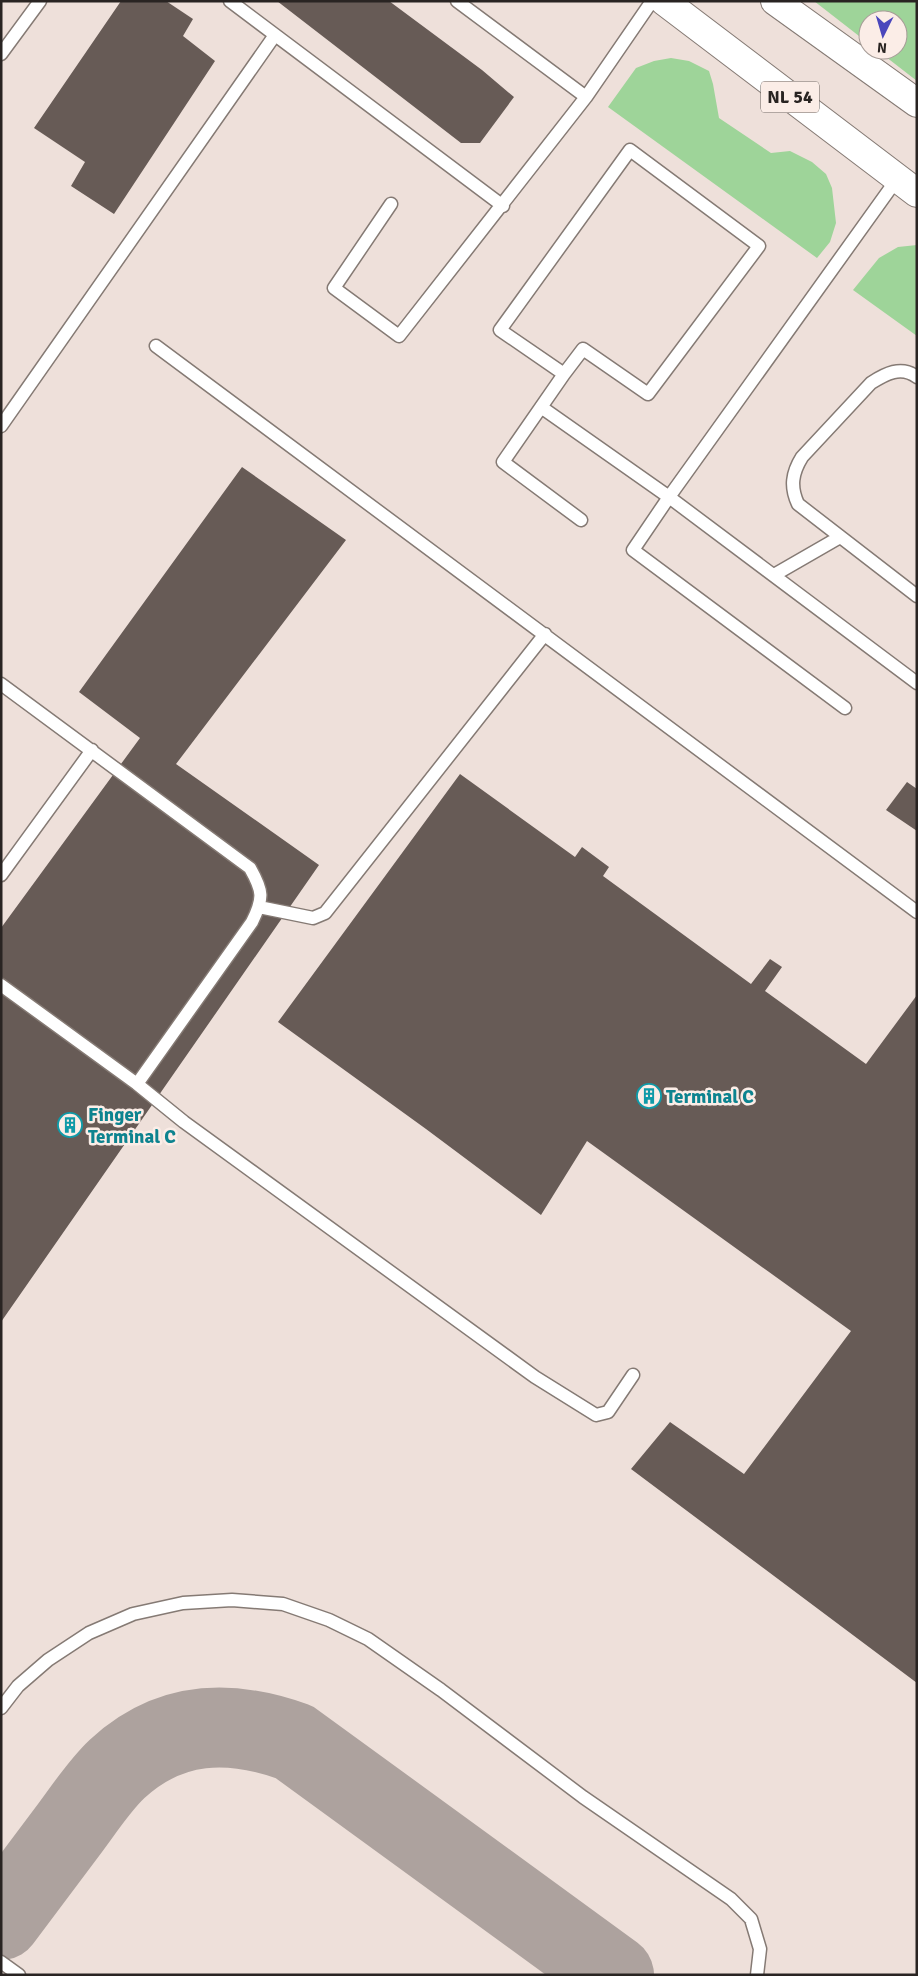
<svg xmlns="http://www.w3.org/2000/svg" width="918" height="1976" viewBox="0 0 918 1976" font-family="Signika,sans-serif">
  <rect width="100%" height="100%" fill="#eee0da"/>
  <path fill="#9ed499" d="M 814,1 L 917,1 L 917,81 L 877,50 L 898,50 L 898,20 L 868,20 L 868,43 Z
    M 671,58 L 689,61 L 709,71 L 713,84 L 719,118 L 771,153 L 790,151 L 812,162 L 826,174 L 832,188 L 836,223 L 830,242 L 817,258 L 608,107 L 636,68 L 654,61 Z
    M 917,245 L 917,336 L 853,290 L 879,258 L 898,247 Z"/>
  <g fill="none" stroke-linecap="round" stroke-linejoin="round">
    <path stroke="#ada29e" stroke-width="80" d="M 1,1920 C 24,1889 47,1859 70,1828 C 85,1808 99,1786 117,1769 C 170,1720 230,1719 294,1742 L 614,1975"/>
  </g>
  <path fill="#675b56" d="M 121,1 L 166,1 L 193,19 L 183,36 L 215,61 L 114,214 L 71,186 L 85,162 L 34,128 Z
    M 277,1 L 389,1 L 482,70 L 514,97 L 480,143 L 461,143 Z
    M 242,467 L 346,540 L 176,764 L 319,865 L 1,1322 L 1,928 L 140,738 L 79,692 Z
    M 460,774 L 575,857 L 582,847 L 609,867 L 603,876 L 751,984 L 770,959 L 782,967 L 765,991 L 866,1064 L 917,995 L 917,1683 L 631,1469 L 670,1422 L 744,1474 L 851,1331 L 587,1141 L 541,1215 L 426,1129 L 278,1022 Z
    M 907,782 L 917,789 L 917,831 L 886,810 Z"/>
  <g fill="none" stroke-linecap="round" stroke-linejoin="round">
    <defs>
      <path id="service" d="M 230,1 L 503,206
        M 457,1 L 586,97
        M 1,54 L 40,1
        M 391,204 L 334,288 L 399,336 L 586,97 L 652,1
        M 156,346 L 917,912
        M 564,374 L 500,330 L 630,150 L 759,246 L 648,394 L 583,349 L 564,374 L 503,462 L 581,520
        M 917,377 C 901,365 885,374 871,383 L 802,457 C 792,473 790,487 798,504 L 917,596
        M 541,407 L 669,497 L 917,683
        M 1,426 L 275,35
        M 774,575 L 840,537
        M 1,684 L 250,868 C 263,891 264,898 252,922 L 137,1084 L 184,1122 L 535,1377 L 596,1415 L 608,1412 L 633,1375
        M 845,708 L 633,550 L 669,497 L 897,179
        M 1,875 L 92,750
        M 259,907 L 313,918 L 325,913 L 545,634
        M 1,985 L 137,1084
        M 1,1708 L 18,1686 L 48,1660 L 89,1633 L 133,1614 L 183,1603 L 232,1600 L 283,1604 L 329,1620 L 368,1639 L 441,1690 L 583,1797 L 731,1899 L 751,1919 L 760,1949 L 757,1975
        M 1,1962 L 19,1975"/>
      <path id="trunk" d="M 664,1 L 917,193
        M 775,1 L 917,103"/>
    </defs>
    <use href="#service" stroke="#857a74" stroke-width="15"/>
    <use href="#trunk" stroke="#857a74" stroke-width="30"/>
    <use href="#service" stroke="#fff" stroke-width="12"/>
    <use href="#trunk" stroke="#fff" stroke-width="28"/>
  </g>
  <defs>
    <symbol id="building-ring" viewBox="-11 -11 22 22"><circle r="9.5" fill="#fbede7" stroke="#0f9aa8" stroke-width="1.5"/><path d="M-4-6H4V6H1V3H-1V6H-4ZM-2.5-4.3h1.7v1.8h-1.7ZM.8-4.3h1.7v1.8H.8ZM-2.5-1h1.7V.8h-1.7ZM.8-1h1.7V.8H.8Z" fill="#0f9aa8"/></symbol>
  </defs>
  <g fill-rule="evenodd">
    <use href="#building-ring" x="635" y="1082" width="28" height="28"/>
    <use href="#building-ring" x="56" y="1111" width="28" height="28"/>
  </g>
  <g text-anchor="middle" stroke-width="5" stroke-linejoin="round" paint-order="stroke">
    <rect fill="#fbede7" stroke="#68605d" stroke-width="1" x="761" y="81.5" width="58" height="31" rx="4"/>
    <g font-size="18" font-weight="bold" fill="#292422">
      <text x="790" y="103">NL 54</text>
    </g>
    <g font-size="19" font-weight="bold" fill="#0d838f" stroke="#fbede7" text-anchor="start">
      <text x="666" y="1103">Terminal C</text>
      <text x="88" y="1121">Finger<tspan x="88" dy="22">Terminal C</tspan></text>
    </g>
  </g>
  <rect width="918" height="1976" fill="none" stroke="#292422" stroke-width="5"/>
  <g transform="translate(883 35) rotate(185)"><circle r="24" fill="#fbede7" stroke="#a79d98"/>
  <path d="M0-4L9 19L0 12L-9 19Z" fill="#4a46bc"/>
  <text y="-8" font-size="14" font-weight="bold" text-anchor="middle" fill="#292422">N</text>
  </g>
</svg>
